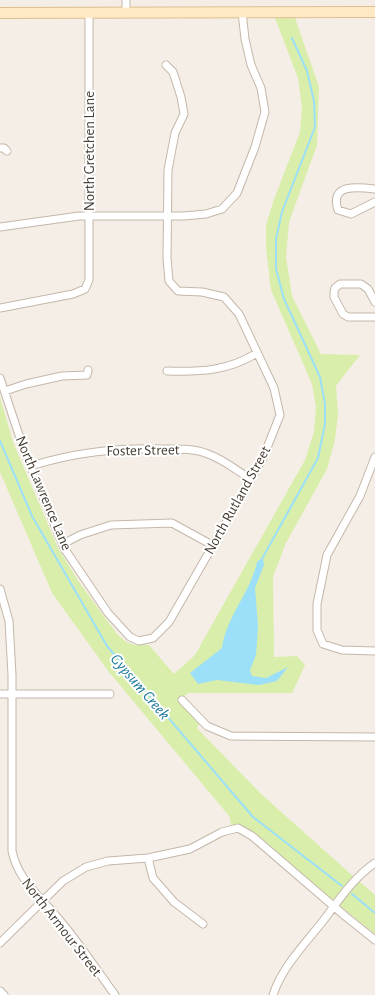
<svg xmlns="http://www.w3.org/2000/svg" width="375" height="995" viewBox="0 0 375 995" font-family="'Alegreya Sans',sans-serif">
  <rect width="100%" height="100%" fill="#f5eee6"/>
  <path fill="#d9eeaa" d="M 275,18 L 295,18 L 319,87 L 317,145 L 289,222 L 286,257 L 292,296 L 321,354 L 360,355 L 336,386 L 338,414 L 335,440 L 327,469 L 285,545 L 273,577 L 274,657 L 297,656 L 305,665 L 292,693 L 189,693 L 177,700 L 199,724 L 197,728 L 260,793 L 354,877 L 334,899 L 328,898 L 243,827 L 231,826 L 230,817 L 109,672 L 52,593 L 0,472 L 0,397 L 13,442 L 58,548 L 81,585 L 117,634 L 126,642 L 135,645 L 149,645 L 174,674 L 195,655 L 305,460 L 314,432 L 316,407 L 312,384 L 271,290 L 266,247 L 266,225 L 273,202 L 300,132 L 302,108 L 298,78 Z
    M 359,881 L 375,895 L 375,934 L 340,906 L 341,903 Z"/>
  <path fill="#9bdff9" d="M 263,557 L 264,565 L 255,588 L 258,626 L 256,655 L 250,670 L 252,676 L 266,678 L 288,667 L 277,681 L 259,685 L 217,680 L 198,684 L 190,673 L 222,648 C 226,617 251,592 257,562 Z"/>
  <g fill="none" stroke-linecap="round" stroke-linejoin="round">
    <path stroke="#9bdff9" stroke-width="2" d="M 0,441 L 32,516 L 107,646 L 253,817 L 342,886
      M 263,557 L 318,458 L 325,424 L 325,404 L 320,377 L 284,299 L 276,269 L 276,239 L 282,212 L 315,127 L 314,101 L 307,71 L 292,38
      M 352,894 L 375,913"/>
    <defs>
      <path id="minor" d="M 126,13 L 126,0
        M 0,148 L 4,148 L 7,151
        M 375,189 C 359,187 329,183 338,210 L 351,214 L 375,202
        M 0,227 L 79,216 L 184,216 L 206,214 L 222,209 L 237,193 L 255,147 L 265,112 L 261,88 L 251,65 L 245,39 L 242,12
        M 375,302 L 368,289 L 361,284 L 340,284 L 335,288 L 334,292 L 334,297 L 343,314 L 348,317 L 375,317
        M 0,308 L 73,294 L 85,289 L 89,280 L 89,13
        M 167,371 C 201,372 228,371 257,353
        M 0,378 L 24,450 L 64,548 L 108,613 L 130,637 L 139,641 L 153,638 L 169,622 L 263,458 L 280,415 L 274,388 L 239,314 L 224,297 L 202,292 L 178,291 L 169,281 L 167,258 L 168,170 L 175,133 L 184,114 L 181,97 L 173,72 L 166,65
        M 5,391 L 26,384 L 62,376 L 87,375 L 88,370
        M 375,457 L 360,496 L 327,555 L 317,604 L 317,630 L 323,644 L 342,650 L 375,651
        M 31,466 C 76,452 116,448 163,449 C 177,449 194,448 208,454 C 223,459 237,471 251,479
        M 63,544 L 80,535 L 111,525 L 172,523 L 212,545
        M 0,589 L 9,621 L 12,675 L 12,851 C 18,880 39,895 57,917 C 78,941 96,969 115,995
        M 0,694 L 110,694
        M 182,700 L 207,726 L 231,736 L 375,737
        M 148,858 L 153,878 L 174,902 L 203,924
        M 0,943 L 63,881 L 86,867 L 108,861 L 148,858 L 190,849 L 222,832 L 238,828 L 252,836 L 345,916 L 375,940
        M 0,991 L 4,995
        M 273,995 C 282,967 305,944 323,921 C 339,900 353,878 375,863"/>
      <path id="secondary" d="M 0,13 L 375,12"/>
    </defs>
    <use href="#minor" stroke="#c4b7aa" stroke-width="9"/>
    <use href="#secondary" stroke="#ddbf92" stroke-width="12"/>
    <use href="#minor" stroke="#fff" stroke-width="7"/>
    <use href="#secondary" stroke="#ffe9c5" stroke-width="10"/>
  </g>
  <g text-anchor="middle" stroke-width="4" stroke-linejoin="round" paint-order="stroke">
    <g font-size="15" fill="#483e34" stroke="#fff">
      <text transform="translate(89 151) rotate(-90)" y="5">North Gretchen Lane</text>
      <text transform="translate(143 450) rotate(-1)" y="5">Foster Street</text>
      <text transform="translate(44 493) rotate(67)" y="5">North Lawrence Lane</text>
      <text transform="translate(237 500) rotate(-61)" y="5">North Rutland Street</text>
      <text transform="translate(62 927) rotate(52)" y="5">North Armour Street</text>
    </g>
    <g font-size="16" font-style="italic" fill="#1e7a9e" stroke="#fff">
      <text transform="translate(141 686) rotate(49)" y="6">Gypsum Creek</text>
    </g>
  </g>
</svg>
